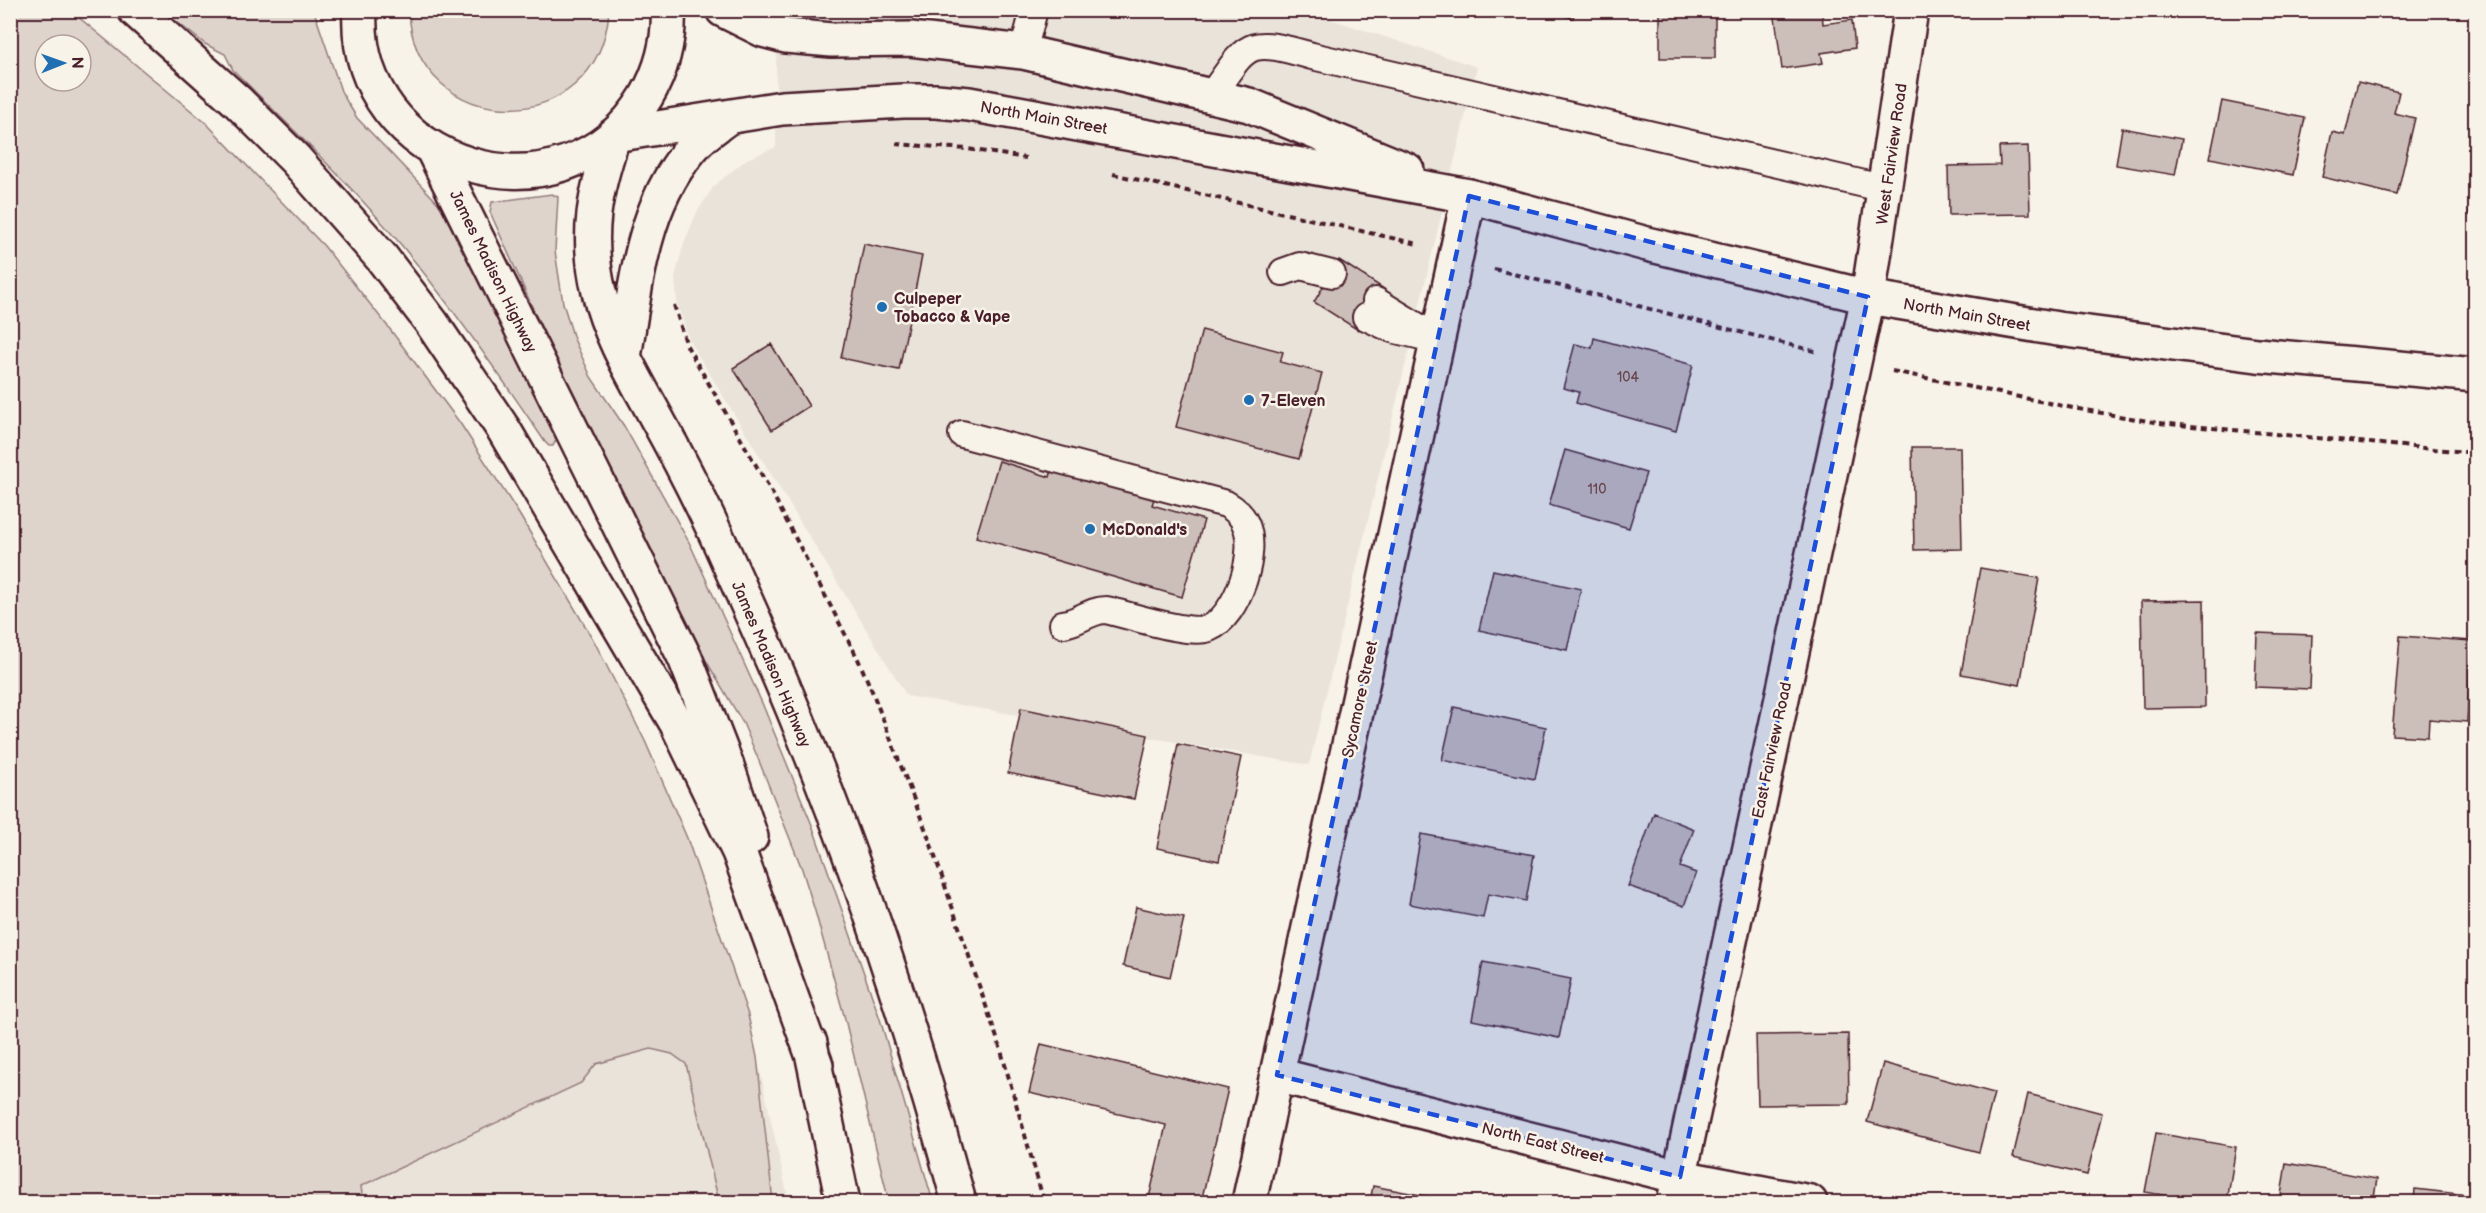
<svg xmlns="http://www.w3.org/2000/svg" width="2486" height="1213" viewBox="0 0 2486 1213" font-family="'Balsamiq Sans',sans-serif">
  <rect width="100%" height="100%" fill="#f7f3e8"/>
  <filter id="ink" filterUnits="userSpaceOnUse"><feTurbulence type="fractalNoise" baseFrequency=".0167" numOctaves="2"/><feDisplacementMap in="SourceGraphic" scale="12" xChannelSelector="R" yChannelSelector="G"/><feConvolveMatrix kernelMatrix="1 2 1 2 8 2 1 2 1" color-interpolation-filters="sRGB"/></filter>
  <g filter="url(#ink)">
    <path fill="#eae3da" d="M 781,11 L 1328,11 L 1327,18 L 1477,67 L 1309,765 L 907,696 L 690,342 L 677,303 L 675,277 L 684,243 L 697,212 L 714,186 L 747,159 L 776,147 L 776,62 Z
      M 651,1049 L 672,1054 L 686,1064 L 757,1057 L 789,1202 L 363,1202 L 361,1186 L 581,1083 L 596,1064 Z"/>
    <path fill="#ded4cc" stroke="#947a7c" stroke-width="1.5" fill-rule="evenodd" d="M 10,11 L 71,11 L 206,123 L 324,246 L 389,328 L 460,423 L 519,514 L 594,641 L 645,741 L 687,838 L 748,1015 L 757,1057 L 773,1202 L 719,1202 L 686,1064 L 672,1054 L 651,1049 L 596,1064 L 581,1083 L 361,1186 L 363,1202 L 11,1202 ZM 45,45 L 81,45 L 81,81 L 45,81 Z
      M 163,11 L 314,11 L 341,91 L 349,105 L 357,118 L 437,202 L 452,223 L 491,295 L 554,434 L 556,440 L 553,446 L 549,446 L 545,442 C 500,375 454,309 403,247 C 351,185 291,127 233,70 L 225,54 L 205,44 Z
      M 409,11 L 409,10 L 609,11 C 599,144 414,138 409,11 Z
      M 552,194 L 558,197 L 555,251 L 563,303 L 574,339 L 591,377 L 624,426 L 690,544 L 762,703 L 812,825 L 880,1019 L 933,1202 L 889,1202 L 845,1019 L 815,911 L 802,869 L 757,756 L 743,723 L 639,547 L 490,212 L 492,202 Z"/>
    <path fill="#ccbfb9" stroke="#4a1f2b" stroke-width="1.5" d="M 1539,10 L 1575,10 L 1573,18 Z
      M 1660,10 L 1715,10 L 1715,58 L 1660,58 Z
      M 1774,10 L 1822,10 L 1823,24 L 1852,20 L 1855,48 L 1821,53 L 1823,63 L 1782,69 Z
      M 2358,82 L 2399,92 L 2394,113 L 2415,118 L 2397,195 L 2322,177 L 2332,132 L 2345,135 Z
      M 2222,101 L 2305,118 L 2293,175 L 2210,158 Z
      M 2122,128 L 2182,139 L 2175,175 L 2116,165 Z
      M 2028,146 L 2030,214 L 1949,215 L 1948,166 L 2000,165 L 1999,147 Z
      M 2473,161 L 2476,161 L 2476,216 L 2469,215 Z
      M 864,244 L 922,256 L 899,370 L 841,358 Z
      M 1339,260 L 1384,289 L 1358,330 L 1314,302 Z
      M 1202,330 L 1283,352 L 1280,362 L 1322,373 L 1299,459 L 1176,427 Z
      M 1594,338 L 1693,365 L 1676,431 L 1576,403 L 1579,392 L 1563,388 L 1575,344 L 1592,348 Z
      M 771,344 L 809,406 L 772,430 L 733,368 Z
      M 1912,447 L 1960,447 L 1962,549 L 1914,550 Z
      M 1565,450 L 1646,473 L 1629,528 L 1549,505 Z
      M 999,461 L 1050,477 L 1053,466 L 1155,496 L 1152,505 L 1204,520 L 1182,597 L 976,537 Z
      M 1980,568 L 2039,578 L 2020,685 L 1961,674 Z
      M 1493,570 L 1581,589 L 1567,650 L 1479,630 Z
      M 2204,600 L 2205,707 L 2143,708 L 2141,601 Z
      M 2257,633 L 2312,635 L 2310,689 L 2255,687 Z
      M 2400,636 L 2472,641 L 2467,722 L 2429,719 L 2428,737 L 2392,735 Z
      M 1454,707 L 1546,727 L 1535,779 L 1442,760 Z
      M 1021,708 L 1148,735 L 1134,799 L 1008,773 Z
      M 1178,744 L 1241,757 L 1219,861 L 1157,848 Z
      M 1654,813 L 1694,829 L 1680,867 L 1696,873 L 1684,906 L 1628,886 Z
      M 1421,834 L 1534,855 L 1526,901 L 1488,894 L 1483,918 L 1409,904 Z
      M 1136,907 L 1184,918 L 1170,977 L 1123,966 Z
      M 1483,962 L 1571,979 L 1559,1038 L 1472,1020 Z
      M 1848,1034 L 1849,1104 L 1758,1105 L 1756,1035 Z
      M 1041,1044 L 1228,1089 L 1201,1202 L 1148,1202 L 1166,1125 L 1029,1093 Z
      M 1883,1063 L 1994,1093 L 1979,1152 L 1867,1122 Z
      M 2028,1094 L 2102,1113 L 2087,1175 L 2013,1157 Z
      M 2156,1133 L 2236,1147 L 2227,1202 L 2203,1202 L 2145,1192 Z
      M 2286,1163 L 2377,1179 L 2373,1202 L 2280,1202 Z
      M 1373,1186 L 1457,1202 L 1370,1202 Z
      M 2415,1189 L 2476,1196 L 2476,1202 L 2414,1202 Z"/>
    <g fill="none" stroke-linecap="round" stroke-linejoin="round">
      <defs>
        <path id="lane" d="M 1023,52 L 1034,10
          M 1211,96 C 1249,42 1245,37 1312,56 L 1886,189
          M 1283,272 L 1300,266 L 1332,274
          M 1376,301 L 1420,328
          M 1366,317 L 1392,329 L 1438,340
          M 962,434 L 1226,504 C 1235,509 1241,514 1245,523 C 1259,550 1238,616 1209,628 C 1190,636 1129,615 1106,610 C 1090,610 1079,622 1063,624"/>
        <path id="street" d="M 1277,1075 L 1680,1177 L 1810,1202
          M 1249,1202 L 1469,196
          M 1674,1202 L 1868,297 L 1911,10"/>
        <path id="primary" d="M 135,10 L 237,101 L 295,159 L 382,258 L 431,322 L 504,430 L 677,724 L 739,852 L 816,1065
          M 360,10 C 351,169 564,233 646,97 C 661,72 670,40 668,10
          M 723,10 L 763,30 L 786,36 L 832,40 L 910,39 L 1023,52 L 1211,96 L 1249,105 L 1407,170
          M 614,135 L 782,108 L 903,101 L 936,101 L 969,104 L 1469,196 L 1647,244 L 1868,297 L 2058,329 L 2257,355 L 2476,375
          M 614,135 C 595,191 585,234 599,292 C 609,336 635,378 656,417 C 682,464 706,511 728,561 C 752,615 777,669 799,724 C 863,879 915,1040 959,1202
          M 433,150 L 685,658 L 727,766 L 751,837
          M 624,357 C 637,280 642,200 699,140 C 707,132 718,125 728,117
          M 810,1043 L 843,1202"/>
      </defs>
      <use href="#lane" stroke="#4a1f2b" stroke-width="30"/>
      <use href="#street" stroke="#4a1f2b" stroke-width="38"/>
      <use href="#primary" stroke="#4a1f2b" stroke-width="38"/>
      <path stroke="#4a1f2b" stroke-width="4" stroke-dasharray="6 4.5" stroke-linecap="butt" d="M 896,144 L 967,149 L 1026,158
        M 1113,174 L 1418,244
        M 1494,269 L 1818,352
        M 674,305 L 687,346 L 771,491 L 858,659 L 872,691 L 928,836 L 971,962 L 1000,1047 L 1044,1202
        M 1892,371 L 2073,408 L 2159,423 L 2476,453"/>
      <use href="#lane" stroke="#f7f3e8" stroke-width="26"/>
      <use href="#street" stroke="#f7f3e8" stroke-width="33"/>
      <use href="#primary" stroke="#f7f3e8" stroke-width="33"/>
    </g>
  </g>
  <path fill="#1d4ed8" fill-opacity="0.2" stroke="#1d4ed8" stroke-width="4.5" stroke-dasharray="12 8" stroke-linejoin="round" d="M 1469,196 L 1868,297 L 1680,1177 L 1277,1075 Z"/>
  <g fill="#1f6fb2" stroke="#f7f3e8" stroke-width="2">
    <circle cx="882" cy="307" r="6"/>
    <circle cx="1249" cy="400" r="6"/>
    <circle cx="1090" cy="529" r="6"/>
  </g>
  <g text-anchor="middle" stroke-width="5" stroke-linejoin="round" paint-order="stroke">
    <g font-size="14" fill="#6a474e">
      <text x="1628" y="382">104</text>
      <text x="1597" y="494">110</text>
    </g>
    <g font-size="16" fill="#4a1f2b" stroke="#f7f3e8">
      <text transform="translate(1044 117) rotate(10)" y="6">North Main Street</text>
      <text transform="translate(1891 154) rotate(-82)" y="6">West Fairview Road</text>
      <text transform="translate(494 271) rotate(64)" y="6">James Madison Highway</text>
      <text transform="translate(1967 314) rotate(10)" y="6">North Main Street</text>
      <text transform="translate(772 664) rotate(67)" y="6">James Madison Highway</text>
      <text transform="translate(1359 699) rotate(-78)" y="6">Sycamore Street</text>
      <text transform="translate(1771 750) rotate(-78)" y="6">East Fairview Road</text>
      <text transform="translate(1543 1142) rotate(14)" y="6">North East Street</text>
    </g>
    <g font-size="16" font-weight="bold" fill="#4a1f2b" stroke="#f7f3e8" text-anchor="start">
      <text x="894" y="304">Culpeper<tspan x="894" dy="18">Tobacco &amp; Vape</tspan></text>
      <text x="1261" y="406">7-Eleven</text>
      <text x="1102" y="535">McDonald's</text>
    </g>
  </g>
  <rect width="2486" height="1213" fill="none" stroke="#f7f3e8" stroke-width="36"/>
  <rect x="18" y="18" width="2450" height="1177" fill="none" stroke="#4a1f2b" stroke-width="2" filter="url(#ink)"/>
  <g transform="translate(63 63) rotate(89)"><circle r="28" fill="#f7f3e8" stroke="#b29e9c" stroke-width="1.5"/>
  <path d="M0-4.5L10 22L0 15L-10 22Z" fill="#1f6fb2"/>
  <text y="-9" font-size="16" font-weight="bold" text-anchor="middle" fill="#4a1f2b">N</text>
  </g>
</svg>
